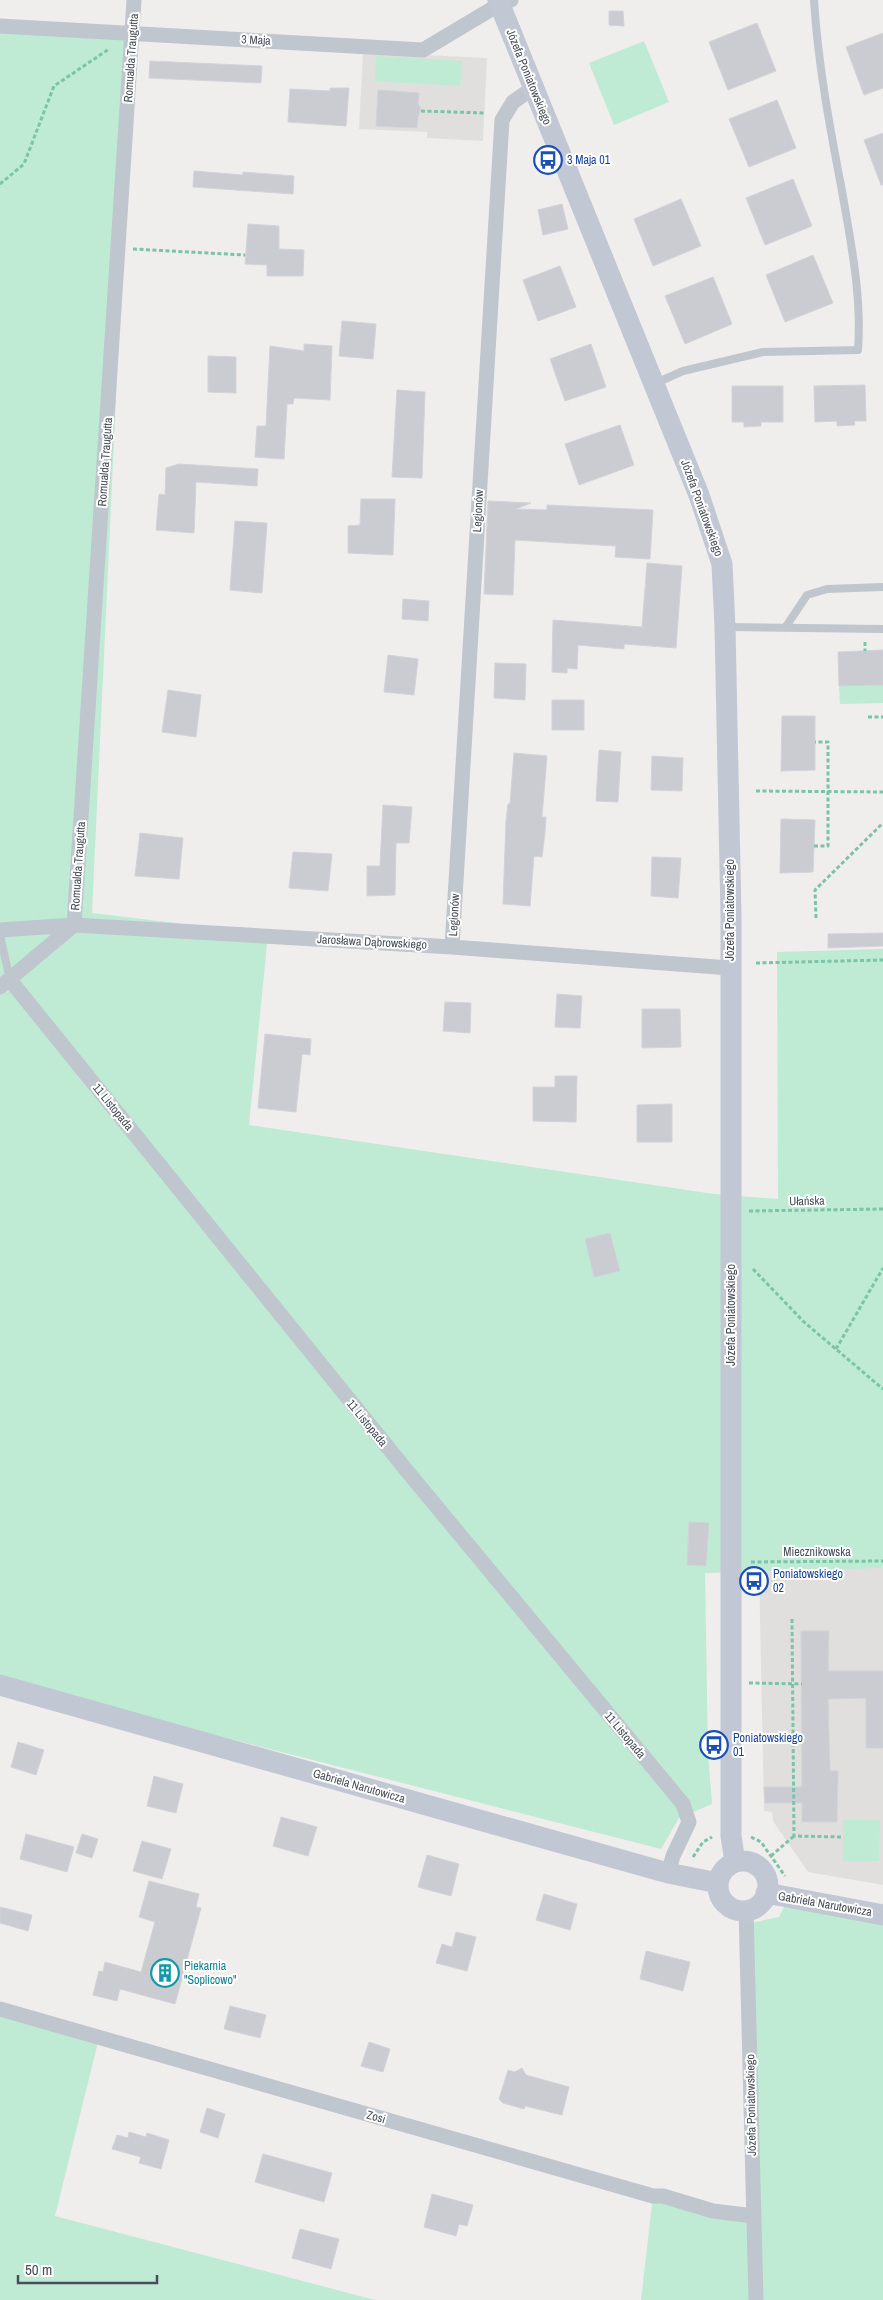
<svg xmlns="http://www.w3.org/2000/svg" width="883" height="2300" viewBox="0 0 883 2300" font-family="'Archivo Narrow',sans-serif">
  <rect width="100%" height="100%" fill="#f0eded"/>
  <path fill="#e0dfde" d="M 363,52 L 487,58 L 483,141 L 427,138 L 427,132 L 359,129 Z
    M 883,1566 L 883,1885 L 808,1872 L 773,1821 L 772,1812 L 764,1811 L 759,1568 Z"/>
  <path fill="#bfead4" d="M 0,26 L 133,33 L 92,913 L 268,934 L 249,1125 L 714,1194 L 778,1199 L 777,952 L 883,949 L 883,1568 L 705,1573 L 708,1754 L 712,1804 L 679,1818 L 661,1849 L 0,1680 Z
    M 644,41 L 669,102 L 614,125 L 589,63 Z
    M 376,56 L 462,61 L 460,86 L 375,81 Z
    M 883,685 L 883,703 L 840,704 L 839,686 Z
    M 843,1820 L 880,1820 L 879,1861 L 843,1861 Z
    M 788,1899 L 883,1915 L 883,2300 L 641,2300 L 653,2196 L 753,2216 L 746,1924 L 779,1917 Z
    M 0,2009 L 99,2038 L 55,2216 L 375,2300 L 0,2300 Z"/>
  <path fill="#caccd1" stroke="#d2d3d8" d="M 609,11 L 623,11 L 624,26 L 609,25 Z
    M 757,23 L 776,71 L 728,90 L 709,42 Z
    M 883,33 L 883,88 L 864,95 L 846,47 Z
    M 150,61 L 262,66 L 261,83 L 149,78 Z
    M 330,88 L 349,88 L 346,126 L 288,122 L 290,89 L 330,91 Z
    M 378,90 L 419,93 L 418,104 L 421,108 L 418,117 L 417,128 L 376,126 Z
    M 777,100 L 796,148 L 749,167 L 729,119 Z
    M 883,133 L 883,185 L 881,185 L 864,140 Z
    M 194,171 L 243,175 L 243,172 L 294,176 L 293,194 L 193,187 Z
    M 793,179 L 812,226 L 765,245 L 746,198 Z
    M 681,199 L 701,246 L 653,266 L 634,219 Z
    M 562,204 L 568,229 L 543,235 L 538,210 Z
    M 248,224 L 279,226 L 279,249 L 304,250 L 303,276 L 267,276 L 267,265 L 245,264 Z
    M 813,255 L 833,303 L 785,322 L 766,275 Z
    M 560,266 L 576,307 L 538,321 L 523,280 Z
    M 713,277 L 732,324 L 685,344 L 665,296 Z
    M 342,321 L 376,324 L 373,359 L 339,356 Z
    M 304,344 L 332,346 L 330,400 L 294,398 L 293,404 L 287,404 L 284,459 L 255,457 L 257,426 L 266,426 L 270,346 L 304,351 Z
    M 591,344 L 606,387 L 565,401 L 550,359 Z
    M 208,356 L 236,357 L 236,393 L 208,392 Z
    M 865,385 L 866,421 L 854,421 L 855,425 L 837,426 L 837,421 L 815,422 L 814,386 Z
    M 732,386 L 783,386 L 783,422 L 761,422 L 761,426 L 744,427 L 744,422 L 732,422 Z
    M 397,390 L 425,392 L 422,478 L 392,477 Z
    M 620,425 L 634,465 L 579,485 L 565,444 Z
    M 179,464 L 258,469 L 257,486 L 196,482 L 194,533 L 156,530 L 159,494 L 165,495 L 166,468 Z
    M 361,499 L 395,499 L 393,555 L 348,553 L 348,526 L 360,525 Z
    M 488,501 L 531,503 L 516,509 L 547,510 L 547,505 L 653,510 L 650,559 L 615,557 L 616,546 L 515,540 L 513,595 L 484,594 Z
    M 235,521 L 267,523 L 262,593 L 230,590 Z
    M 647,563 L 682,566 L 676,648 L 624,644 L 624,649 L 578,645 L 577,669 L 567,668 L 567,673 L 552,672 L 553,620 L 642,627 Z
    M 403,599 L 429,601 L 428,621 L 402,619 Z
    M 883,650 L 883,685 L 839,686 L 838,652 Z
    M 388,655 L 418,659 L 414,695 L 384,692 Z
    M 495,663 L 526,664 L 525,700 L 494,698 Z
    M 168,690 L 201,695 L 196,737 L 162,732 Z
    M 552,700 L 584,700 L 584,730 L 552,730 Z
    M 782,716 L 815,716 L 815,770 L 781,771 Z
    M 599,750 L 621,752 L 618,802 L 596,801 Z
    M 514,753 L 547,756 L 542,817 L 546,817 L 545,832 L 542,857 L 534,856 L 530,906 L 503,904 L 506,821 L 508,804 L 510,804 Z
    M 652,756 L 683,758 L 682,791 L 651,790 Z
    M 383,805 L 412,807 L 409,843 L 396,843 L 395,895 L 367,896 L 367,866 L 380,866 Z
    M 781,819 L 815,820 L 813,872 L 780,873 Z
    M 140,833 L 183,838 L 179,879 L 135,876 Z
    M 293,852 L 332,854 L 328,891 L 289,888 Z
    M 652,857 L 681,858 L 678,898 L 651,896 Z
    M 883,933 L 883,946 L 828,948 L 828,934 Z
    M 557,994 L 582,996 L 580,1028 L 555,1027 Z
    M 445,1002 L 471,1003 L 470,1033 L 443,1031 Z
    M 642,1009 L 680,1009 L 681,1047 L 642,1048 Z
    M 265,1034 L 311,1039 L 310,1055 L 302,1054 L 296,1112 L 258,1108 Z
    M 555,1076 L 577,1076 L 576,1122 L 533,1121 L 533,1087 L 555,1087 Z
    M 672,1104 L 672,1142 L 637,1142 L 637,1105 Z
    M 610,1233 L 620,1271 L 594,1277 L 585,1239 Z
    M 689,1522 L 709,1523 L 706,1566 L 687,1565 Z
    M 801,1631 L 829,1631 L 828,1671 L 883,1671 L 883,1748 L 866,1748 L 866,1698 L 828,1699 L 830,1771 L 838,1771 L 837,1822 L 802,1822 L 802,1803 L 765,1803 L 764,1787 L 802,1787 Z
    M 18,1742 L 44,1750 L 36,1775 L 11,1767 Z
    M 154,1776 L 183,1784 L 176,1813 L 147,1806 Z
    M 281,1817 L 317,1827 L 308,1856 L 273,1846 Z
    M 26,1834 L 74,1847 L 67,1872 L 20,1859 Z
    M 82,1834 L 98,1839 L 92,1858 L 76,1853 Z
    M 142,1841 L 171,1849 L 162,1879 L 133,1871 Z
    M 427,1855 L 459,1864 L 451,1896 L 418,1887 Z
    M 149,1881 L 199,1894 L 196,1907 L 201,1908 L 175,2004 L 120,1989 L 117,2001 L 93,1995 L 99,1971 L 103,1972 L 105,1962 L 141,1972 L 155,1922 L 139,1917 Z
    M 544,1894 L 577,1904 L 570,1930 L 536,1920 Z
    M 0,1907 L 32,1915 L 28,1931 L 0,1923 Z
    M 456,1932 L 476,1937 L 467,1971 L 436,1963 L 442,1944 L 452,1947 Z
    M 646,1951 L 690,1962 L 683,1991 L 640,1979 Z
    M 230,2006 L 266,2015 L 260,2038 L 224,2029 Z
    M 369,2042 L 390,2049 L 383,2072 L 361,2066 Z
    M 522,2068 L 526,2075 L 569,2087 L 562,2115 L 525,2106 L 524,2109 L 503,2103 L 499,2099 L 508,2070 L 515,2072 Z
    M 207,2108 L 225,2114 L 218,2138 L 200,2132 Z
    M 129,2132 L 146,2137 L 147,2133 L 169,2140 L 161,2169 L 139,2163 L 141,2157 L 112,2149 L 117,2135 L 128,2138 Z
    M 263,2154 L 332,2173 L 324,2202 L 255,2182 Z
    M 432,2194 L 473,2205 L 467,2226 L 459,2224 L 456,2236 L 424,2227 Z
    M 300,2229 L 339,2239 L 331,2269 L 292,2258 Z"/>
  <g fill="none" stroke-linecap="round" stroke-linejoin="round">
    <path stroke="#7ac4a8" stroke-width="3" stroke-dasharray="4 2.5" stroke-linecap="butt" d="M 421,111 L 484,113
      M 0,184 L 24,164 L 54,86 L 109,49
      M 133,249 L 245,255
      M 865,642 L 865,651
      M 868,717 L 883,717
      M 756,791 L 883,792
      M 814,846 L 828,846 L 828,742 L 815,742
      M 816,918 L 815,890 L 883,823
      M 756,963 L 883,960
      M 749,1211 L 883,1209
      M 753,1269 L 804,1322 L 883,1389
      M 836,1349 L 883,1268
      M 751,1562 L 883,1561
      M 792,1619 L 794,1836 L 841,1837
      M 749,1683 L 802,1684
      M 751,1837 L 761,1842 L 785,1876
      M 771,1856 L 794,1836
      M 693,1857 L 703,1842 L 712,1837"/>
    <path stroke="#bfc6ce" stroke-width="8" d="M 656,383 L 683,371 L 763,352 L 858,350 C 862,297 851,243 842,191 C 830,128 818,65 814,0
      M 727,627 L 883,629
      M 785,628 L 807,595 L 827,589 L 883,587
      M 0,935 L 10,980"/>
    <path stroke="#bfc6ce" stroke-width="15" d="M 0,26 L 423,50 L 500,4 L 511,0
      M 0,930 L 74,925 L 452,947 L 730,968
      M 452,947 L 502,120 L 513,102 L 533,88
      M 10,980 L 407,1471 L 683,1804 L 689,1822 L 673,1856 L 668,1873
      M 0,987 L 74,925 L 134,0
      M 746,1910 L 756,2300
      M 0,2009 L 653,2196 L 663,2196 L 713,2211 L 754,2216"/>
    <path stroke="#c1c8d4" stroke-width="21" d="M 498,0 L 699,495 L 722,564 L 725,627 L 731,916 L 731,1836 L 735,1862
      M 0,1685 L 668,1873 L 718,1883
      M718 1886a25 25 0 1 1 50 0a25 25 0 1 1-50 0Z
      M 766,1893 L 883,1915"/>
  </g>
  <defs>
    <symbol id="bus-ring" viewBox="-11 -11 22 22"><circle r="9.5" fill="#fff" stroke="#1a4fb4" stroke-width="1.5"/><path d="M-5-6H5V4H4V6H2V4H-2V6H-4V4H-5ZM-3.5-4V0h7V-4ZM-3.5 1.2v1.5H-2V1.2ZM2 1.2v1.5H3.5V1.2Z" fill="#1a4fb4"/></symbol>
    <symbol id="building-ring" viewBox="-11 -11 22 22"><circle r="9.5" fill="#fff" stroke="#0f9aa8" stroke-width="1.5"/><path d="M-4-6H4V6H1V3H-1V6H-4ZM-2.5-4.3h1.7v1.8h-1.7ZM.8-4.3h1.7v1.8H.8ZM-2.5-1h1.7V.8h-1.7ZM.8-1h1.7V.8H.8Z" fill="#0f9aa8"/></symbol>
  </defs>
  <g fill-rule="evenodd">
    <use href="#bus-ring" x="532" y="144" width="32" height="32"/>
    <use href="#bus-ring" x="738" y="1565" width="32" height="32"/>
    <use href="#bus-ring" x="698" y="1729" width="32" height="32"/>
    <use href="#building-ring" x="149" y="1957" width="32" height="32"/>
  </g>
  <g text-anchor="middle" stroke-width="4" stroke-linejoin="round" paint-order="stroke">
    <g font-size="12" fill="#474e58" stroke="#fff">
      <text transform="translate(256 40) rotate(3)" y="4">3 Maja</text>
      <text transform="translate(131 58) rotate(-86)" y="4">Romualda Traugutta</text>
      <text transform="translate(529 77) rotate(68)" y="4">Józefa Poniatowskiego</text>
      <text transform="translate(105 462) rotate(-86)" y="4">Romualda Traugutta</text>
      <text transform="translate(702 508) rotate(70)" y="4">Józefa Poniatowskiego</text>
      <text transform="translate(478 511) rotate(-87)" y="4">Legionów</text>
      <text transform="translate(78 866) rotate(-86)" y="4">Romualda Traugutta</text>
      <text transform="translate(730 910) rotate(-90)" y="4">Józefa Poniatowskiego</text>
      <text transform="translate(454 915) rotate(-87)" y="4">Legionów</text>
      <text transform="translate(372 942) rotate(3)" y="4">Jarosława Dąbrowskiego</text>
      <text transform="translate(113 1107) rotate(51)" y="4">11 Listopada</text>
      <text transform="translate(807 1201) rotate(-1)" y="4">Ułańska</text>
      <text transform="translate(731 1315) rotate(-90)" y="4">Józefa Poniatowskiego</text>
      <text transform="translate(367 1423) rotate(51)" y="4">11 Listopada</text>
      <text x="817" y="1556">Miecznikowska</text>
      <text transform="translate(625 1735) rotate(50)" y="4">11 Listopada</text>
      <text transform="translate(359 1786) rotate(16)" y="4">Gabriela Narutowicza</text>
      <text transform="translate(825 1904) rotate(10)" y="4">Gabriela Narutowicza</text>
      <text transform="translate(751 2105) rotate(-91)" y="4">Józefa Poniatowskiego</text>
      <text transform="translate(376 2117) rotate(16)" y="4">Zosi</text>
    </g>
    <g font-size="12" fill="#164399" stroke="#fff" text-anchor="start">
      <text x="567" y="164">3 Maja 01</text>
      <text x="773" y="1578">Poniatowskiego<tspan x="773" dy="14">02</tspan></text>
      <text x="733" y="1742">Poniatowskiego<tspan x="733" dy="14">01</tspan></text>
    </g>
    <g font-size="12" fill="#0d838f" stroke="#fff" text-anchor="start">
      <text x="184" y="1970">Piekarnia<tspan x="184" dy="14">"Soplicowo"</tspan></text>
    </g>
  </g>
  <path d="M18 2275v8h139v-8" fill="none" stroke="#474e58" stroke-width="2.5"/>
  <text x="25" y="2275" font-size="15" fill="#474e58" stroke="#ffffff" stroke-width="4" paint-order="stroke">50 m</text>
</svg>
